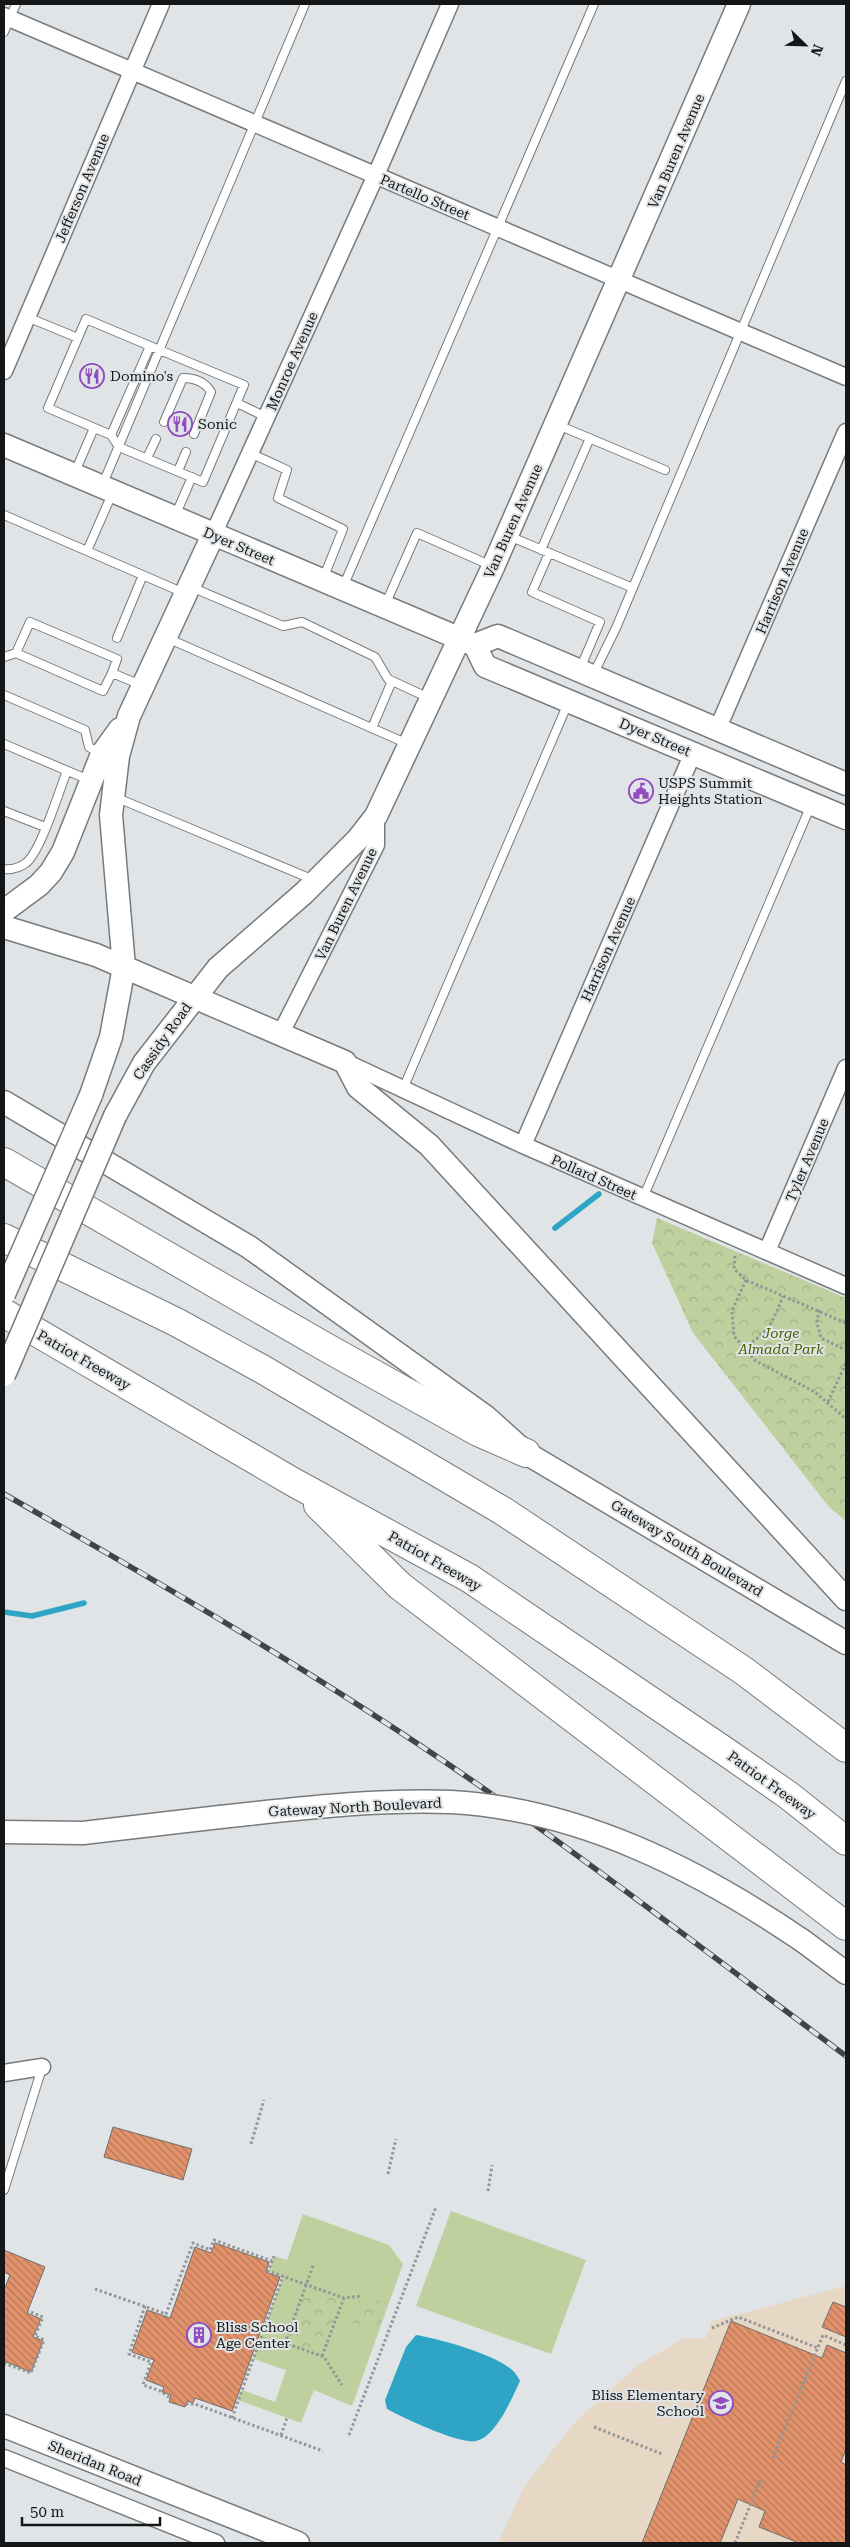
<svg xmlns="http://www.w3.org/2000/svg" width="850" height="2547" viewBox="0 0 850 2547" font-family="'Roboto Serif',serif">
  <defs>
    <pattern id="park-crowns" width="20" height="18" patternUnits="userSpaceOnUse" patternTransform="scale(1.25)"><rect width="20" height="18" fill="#bed09e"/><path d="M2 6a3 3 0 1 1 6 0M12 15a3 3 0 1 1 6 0" fill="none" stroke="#a2b287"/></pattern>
    <pattern id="building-back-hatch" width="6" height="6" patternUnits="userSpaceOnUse" patternTransform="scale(1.25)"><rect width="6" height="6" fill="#e2926b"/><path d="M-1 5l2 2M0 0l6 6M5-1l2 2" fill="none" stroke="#b67657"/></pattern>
  </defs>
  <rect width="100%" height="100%" fill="#e1e4e6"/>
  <path fill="#e7d7c5" d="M 846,2286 L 846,2543 L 498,2543 L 524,2487 L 538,2469 L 576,2421 L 638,2365 L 684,2338 L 705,2339 L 712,2321 Z"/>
  <path fill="#bed09e" d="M 451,2211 L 586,2260 L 551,2354 L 416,2306 Z
    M 303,2214 L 389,2245 L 403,2264 L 352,2406 L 314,2390 L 301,2423 L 238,2400 L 242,2390 L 275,2402 L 286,2370 L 253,2359 L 283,2277 L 269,2271 L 274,2256 L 287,2260 Z"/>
  <path fill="url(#park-crowns)" d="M 657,1218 L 846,1298 L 846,1521 L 829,1507 L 693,1333 L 652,1243 Z
    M 306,2285 L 344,2298 L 322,2356 L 285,2343 Z
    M 362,2294 L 387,2303 L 377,2333 L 351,2323 Z"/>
  <path fill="#2ea5c4" d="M 416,2335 C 440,2339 493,2354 511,2369 C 515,2372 518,2377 520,2381 C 512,2398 496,2437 476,2441 C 461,2445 401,2417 387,2409 L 385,2400 L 406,2347 Z"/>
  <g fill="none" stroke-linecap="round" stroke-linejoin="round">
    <path stroke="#2ea5c4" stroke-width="5.5" d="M 555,1228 L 599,1194
      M 4,1612 L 32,1616 L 84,1603"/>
  </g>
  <path fill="url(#building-back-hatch)" stroke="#706d6b" d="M 113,2127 L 192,2149 L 183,2180 L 104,2157 Z
    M 215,2243 L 269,2262 L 266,2272 L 280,2277 L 232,2411 L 195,2398 L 193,2403 L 187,2401 L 185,2407 L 169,2402 L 171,2395 L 162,2392 L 164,2387 L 146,2380 L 154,2360 L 132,2352 L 147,2310 L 170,2318 L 195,2247 L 211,2253 Z
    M 4,2250 L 45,2267 L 27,2313 L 41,2319 L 33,2337 L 43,2341 L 31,2372 L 4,2361 L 4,2290 L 10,2275 L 4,2272 Z
    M 833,2302 L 846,2307 L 846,2337 L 822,2327 Z
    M 731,2321 L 822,2358 L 827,2345 L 846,2353 L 846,2449 L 841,2462 L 846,2465 L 846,2543 L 799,2543 L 759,2527 L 765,2511 L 738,2499 L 720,2543 L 642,2543 Z"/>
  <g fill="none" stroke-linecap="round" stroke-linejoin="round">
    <defs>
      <path id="lane" d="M 4,32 L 16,4
        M 27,317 L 78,338
        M 237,403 L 266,417
        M 164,422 L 183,378 C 195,378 205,382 211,392 L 194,434
        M 558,425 L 665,470
        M 111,435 L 150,346 L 86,319 L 48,408 L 111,435 L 119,447 L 203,482 L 244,385 L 150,346
        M 250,453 L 287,470 L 278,498 L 343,529 L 323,579
        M 147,458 L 156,439
        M 178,471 L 186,452
        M 75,472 L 94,428
        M 102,486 L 305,4
        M 4,515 L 184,593
        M 175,516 L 192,477
        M 509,536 L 633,588
        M 541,550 L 590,438
        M 87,551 L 112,494
        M 549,553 L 532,592 L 600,622 L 580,669
        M 191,587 L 283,626 L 302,622 L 375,657 L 388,679 L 429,698
        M 343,587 L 594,4
        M 385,605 L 417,533 L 492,566
        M 117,638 L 143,575
        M 167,638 L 408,744
        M 16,653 L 30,622 L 117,659 L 112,673
        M 4,657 L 16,653 L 103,691 L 112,673 L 141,685
        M 593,675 L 616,628 L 846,81
        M 4,695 L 85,730 L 89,747 L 99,753
        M 372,728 L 392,681
        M 4,744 L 89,780
        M 115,797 L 314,880
        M 4,811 L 45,827
        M 4,869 C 12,870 19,868 26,863 C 41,851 59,791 67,771
        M 403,1089 L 568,703
        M 643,1198 L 811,805
        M 4,2190 L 42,2068"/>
      <path id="street" d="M 4,16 L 846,377
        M 4,371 L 161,4
        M 213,535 L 376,175 L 450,4
        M 717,730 L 846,432
        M 281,1033 L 376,845 L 376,816
        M 345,1062 L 523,1145 L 846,1286
        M 523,1145 L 693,753
        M 767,1251 L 846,1068
        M 4,2073 L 42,2067
        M 4,2458 L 216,2543"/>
      <path id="secondary" d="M 4,445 L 475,645 L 485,666 L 846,818
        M 475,645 L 498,636 L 846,784
        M 4,911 L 39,885 L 51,872 L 63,852 L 102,754 L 120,729
        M 4,927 L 96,955 L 345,1062 L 358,1087 L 429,1145 L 846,1599
        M 91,1095 L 111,1037 L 124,967 L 111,815 L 118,756 L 129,716 L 213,535
        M 4,1102 L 249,1247 L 486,1417 L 526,1453 L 846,1643
        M 115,1116 L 144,1063 L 218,968 L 304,893 L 358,839 L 376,816 L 493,567 L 739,4
        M 4,1832 L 83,1833 L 220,1817
        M 803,1941 L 846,1973
        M 4,2426 L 298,2543"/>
      <path id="highway" d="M 4,1162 L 329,1349 L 478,1432 L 526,1453
        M 4,1238 L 176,1322 L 262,1369 L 503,1511 L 744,1671 L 846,1748
        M 4,1313 L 293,1482 L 469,1578 L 729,1754 L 788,1795 L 846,1841
        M 318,1505 L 400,1586 L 846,1926"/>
    </defs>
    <use href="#lane" stroke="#787a7c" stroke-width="10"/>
    <use href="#street" stroke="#787a7c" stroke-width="19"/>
    <use href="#secondary" stroke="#787a7c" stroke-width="25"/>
    <use href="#highway" stroke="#787a7c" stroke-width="30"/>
    <path stroke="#939697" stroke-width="3" stroke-dasharray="2.5 2.5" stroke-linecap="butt" d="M 735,1256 L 734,1269 L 746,1280 L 846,1323
      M 746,1280 L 732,1311 L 734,1336 L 756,1361 L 815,1392 L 846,1419
      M 819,1310 L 817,1323 L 821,1338 L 846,1350
      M 744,1348 C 769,1331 772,1324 783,1296
      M 828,1402 L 846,1363
      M 251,2144 L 264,2100
      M 388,2174 L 396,2139
      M 488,2191 L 492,2165
      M 274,2256 L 268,2271 L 344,2298 L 361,2296
      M 313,2266 L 285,2343 L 324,2357 L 342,2385
      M 95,2289 L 166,2314 L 193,2243 L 210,2250 L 214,2240 L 272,2261
      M 145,2306 L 129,2354 L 151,2362 L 143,2385 L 160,2391 L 170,2398
      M 712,2328 L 738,2317 L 818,2348
      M 322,2356 L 344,2298
      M 4,2363 L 31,2373 L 44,2340 L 35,2336 L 43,2317 L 28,2311
      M 186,2404 L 195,2404 L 323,2451
      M 232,2418 L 283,2276
      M 594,2427 L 662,2454
      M 281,2435 L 287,2418
      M 349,2435 L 436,2207
      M 773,2458 L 823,2335 L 846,2345
      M 735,2543 L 761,2478"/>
    <use href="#lane" stroke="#fff" stroke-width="8"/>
    <use href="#street" stroke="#fff" stroke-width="16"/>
    <use href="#secondary" stroke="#fff" stroke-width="22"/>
    <use href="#highway" stroke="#fff" stroke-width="28"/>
    <defs>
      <path id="rail" d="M 4,1494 C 169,1588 334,1684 490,1793 C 611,1878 728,1968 846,2056"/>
    </defs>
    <use href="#rail" stroke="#424445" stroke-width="5.5"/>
    <use href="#rail" stroke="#e1e4e6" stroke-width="4" stroke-dasharray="11" stroke-linecap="butt"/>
    <defs>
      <path id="secondary-bridge" d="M 4,1294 L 91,1095
        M 4,1375 L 115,1116
        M 220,1817 C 296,1809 374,1799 451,1802 C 579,1809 699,1870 803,1941"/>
    </defs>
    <use href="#secondary-bridge" stroke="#787a7c" stroke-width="25" stroke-linecap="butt"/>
    <use href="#secondary-bridge" stroke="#fff" stroke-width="22"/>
  </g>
  <defs>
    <symbol id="restaurant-ring" viewBox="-11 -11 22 22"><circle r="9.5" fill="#e1e4e6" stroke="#914cc0" stroke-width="1.5"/><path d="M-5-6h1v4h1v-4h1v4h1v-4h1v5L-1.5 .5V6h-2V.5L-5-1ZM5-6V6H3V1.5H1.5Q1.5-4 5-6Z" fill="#914cc0"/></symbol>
    <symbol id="civic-ring" viewBox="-11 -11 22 22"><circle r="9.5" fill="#e1e4e6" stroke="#914cc0" stroke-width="1.5"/><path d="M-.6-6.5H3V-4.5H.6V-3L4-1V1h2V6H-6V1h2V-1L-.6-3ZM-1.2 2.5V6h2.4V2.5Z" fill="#914cc0"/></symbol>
    <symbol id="building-ring" viewBox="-11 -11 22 22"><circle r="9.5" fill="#e1e4e6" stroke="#914cc0" stroke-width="1.5"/><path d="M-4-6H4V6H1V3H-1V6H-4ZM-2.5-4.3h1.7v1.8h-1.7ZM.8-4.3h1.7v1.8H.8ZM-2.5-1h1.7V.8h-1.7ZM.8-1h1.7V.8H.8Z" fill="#914cc0"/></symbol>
    <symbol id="school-ring" viewBox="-11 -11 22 22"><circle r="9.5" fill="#e1e4e6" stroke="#914cc0" stroke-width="1.5"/><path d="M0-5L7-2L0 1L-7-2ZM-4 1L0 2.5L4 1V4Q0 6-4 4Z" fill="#914cc0"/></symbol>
  </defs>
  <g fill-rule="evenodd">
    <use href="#restaurant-ring" x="78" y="362" width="28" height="28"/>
    <use href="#restaurant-ring" x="166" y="410" width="28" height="28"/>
    <use href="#civic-ring" x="627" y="777" width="28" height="28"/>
    <use href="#building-ring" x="185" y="2321" width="28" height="28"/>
    <use href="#school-ring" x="707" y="2389" width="28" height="28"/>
  </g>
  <g text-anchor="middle" stroke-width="4" stroke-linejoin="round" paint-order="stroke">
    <g font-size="14" fill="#151617" stroke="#e1e4e6">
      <text transform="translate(676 151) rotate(-67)" y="5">Van Buren Avenue</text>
      <text transform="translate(82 188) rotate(-67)" y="5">Jefferson Avenue</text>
      <text transform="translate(425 197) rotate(23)" y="5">Partello Street</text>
      <text transform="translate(292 361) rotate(-66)" y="5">Monroe Avenue</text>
      <text transform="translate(513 521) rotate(-66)" y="5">Van Buren Avenue</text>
      <text transform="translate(239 546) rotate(23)" y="5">Dyer Street</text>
      <text transform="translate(782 581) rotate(-67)" y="5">Harrison Avenue</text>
      <text transform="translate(655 737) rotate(23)" y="5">Dyer Street</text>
      <text transform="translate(346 904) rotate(-64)" y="5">Van Buren Avenue</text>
      <text transform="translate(608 949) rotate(-66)" y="5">Harrison Avenue</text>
      <text transform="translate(162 1041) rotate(-55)" y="5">Cassidy Road</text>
      <text transform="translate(807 1160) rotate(-67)" y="5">Tyler Avenue</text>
      <text transform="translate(594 1177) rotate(24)" y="5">Pollard Street</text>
      <text transform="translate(84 1360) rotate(30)" y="5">Patriot Freeway</text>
      <text transform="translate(687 1548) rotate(31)" y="5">Gateway South Boulevard</text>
      <text transform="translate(435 1561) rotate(30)" y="5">Patriot Freeway</text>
      <text transform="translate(772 1785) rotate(36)" y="5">Patriot Freeway</text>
      <text transform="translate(355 1807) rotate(-3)" y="5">Gateway North Boulevard</text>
      <text transform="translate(95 2463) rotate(22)" y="5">Sheridan Road</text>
    </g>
    <g font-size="14" fill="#151617" stroke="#e1e4e6" text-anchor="start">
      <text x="110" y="381">Domino's</text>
      <text x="198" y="429">Sonic</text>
      <text x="658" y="788">USPS Summit<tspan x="658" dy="16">Heights Station</tspan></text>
      <text x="216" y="2332">Bliss School<tspan x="216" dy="16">Age Center</tspan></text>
      <text x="704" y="2400" text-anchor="end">Bliss Elementary<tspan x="704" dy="16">School</tspan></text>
    </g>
    <g font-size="14" font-style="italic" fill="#495f00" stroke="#e1e4e6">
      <text x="781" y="1338">Jorge<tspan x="781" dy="16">Almada Park</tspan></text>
    </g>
  </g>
  <rect width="850" height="2547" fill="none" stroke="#151617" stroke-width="10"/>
  <g transform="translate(805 45) rotate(113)" stroke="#e1e4e6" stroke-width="4" paint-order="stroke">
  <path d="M0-4L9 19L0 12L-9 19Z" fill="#151617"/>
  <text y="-8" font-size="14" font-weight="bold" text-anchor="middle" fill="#151617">N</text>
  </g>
  <path d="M22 2517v8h138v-8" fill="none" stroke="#151617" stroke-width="2.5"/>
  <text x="30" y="2517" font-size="15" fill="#151617" stroke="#e1e4e6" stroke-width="4" paint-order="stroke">50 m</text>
</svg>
